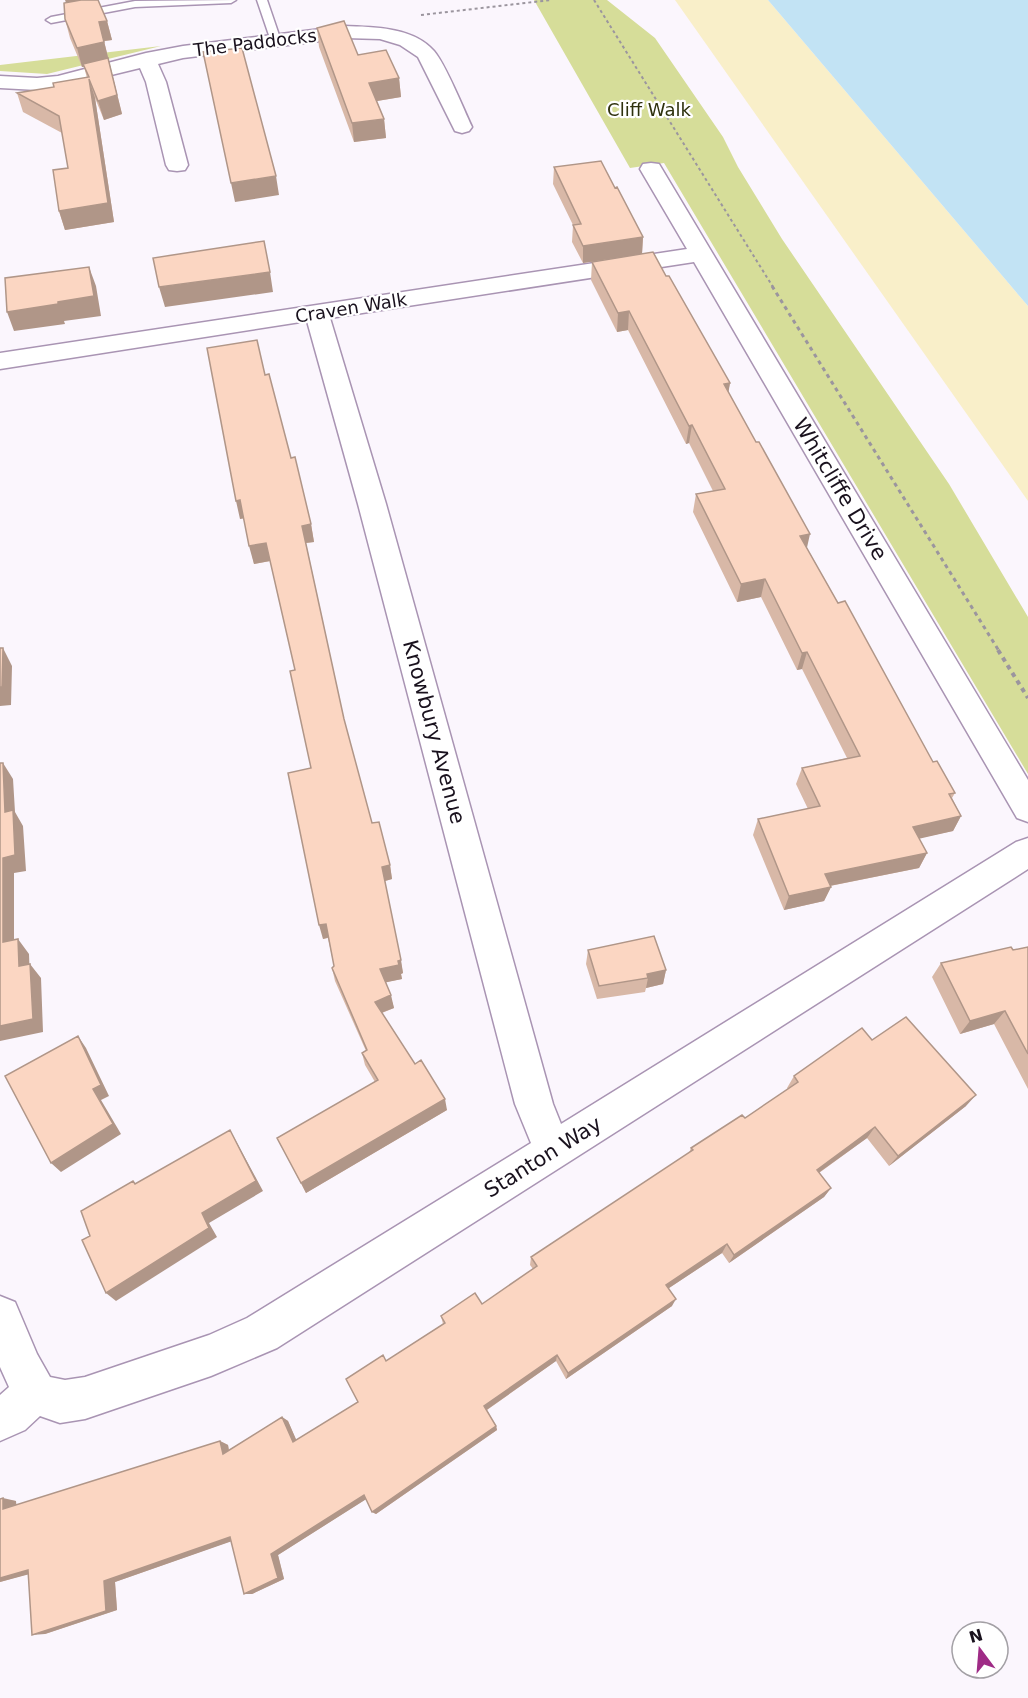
<svg xmlns="http://www.w3.org/2000/svg" width="1028" height="1698" viewBox="0 0 1028 1698" font-family="'DejaVu Sans',sans-serif">
  <rect width="100%" height="100%" fill="#fbf6fd"/>
  <path fill="#d6dd99" d="M 534,0 L 607,0 L 655,38 L 723,137 L 738,167 L 782,239 L 949,484 L 1028,617 L 1028,774 L 664,163 L 630,168 Z
    M 161,46 L 47,74 L 0,71 L 0,65 Z"/>
  <path fill="#f9efc9" d="M 675,0 L 768,0 L 1028,306 L 1028,501 Z"/>
  <path fill="#c2e3f4" d="M 768,0 L 1028,0 L 1028,306 Z"/>
  <g fill="none" stroke-linecap="round" stroke-linejoin="round">
    <defs>
      <path id="service" d="M 236,0 L 231,3 L 135,7 L 51,23 L 46,20 L 51,17 L 135,1 Z
        M 257,0 L 267,0 L 281,41 L 280,43 L 271,41 Z"/>
      <path id="minor" d="M 345,26 C 374,27 413,27 434,51 C 446,65 463,108 472,127 L 469,131 L 462,133 L 455,131 L 418,57 L 400,45 L 380,39 L 345,38 L 183,58 L 158,64 L 166,82 L 188,165 L 185,170 L 177,171 L 169,170 L 166,165 L 146,82 L 140,68 L 58,88 L 37,90 L 0,88 L 0,76 L 37,78 L 58,76 L 146,53 L 183,46 Z
        M 651,163 L 659,164 L 662,169 L 1028,780 L 1028,822 L 1017,818 L 694,262 L 330,318 L 386,504 L 553,1104 L 561,1124 L 1016,842 L 1028,838 L 1028,869 L 277,1348 L 211,1376 L 85,1419 L 60,1423 L 40,1416 L 25,1430 L 0,1441 L 0,1395 L 9,1387 L 0,1367 L 0,1296 L 15,1302 L 37,1354 L 50,1377 L 65,1380 L 85,1377 L 209,1335 L 247,1318 L 531,1143 L 515,1104 L 358,504 L 307,321 L 0,369 L 0,353 L 687,249 L 640,169 L 643,164 Z"/>
    </defs>
    <use href="#service" stroke="#a994b3" stroke-width="3"/>
    <use href="#minor" stroke="#a994b3" stroke-width="3"/>
    <path stroke="#9b959e" stroke-width="2" stroke-dasharray="3 3" stroke-linecap="butt" d="M 594,0 L 773,287
      M 421,15 L 551,0"/>
    <path stroke="#9b959e" stroke-width="3" stroke-dasharray="4 4" stroke-linecap="butt" d="M 772,286 L 999,651"/>
    <path stroke="#9b959e" stroke-width="4" stroke-dasharray="4.5 4.5" stroke-linecap="butt" d="M 998,650 L 1028,698"/>
    <use href="#service" fill="#fff" fill-rule="evenodd"/>
    <use href="#minor" fill="#fff" fill-rule="evenodd"/>
  </g>
  <path fill="#d8b8a7" d="M 65,19 L 107,21 L 112,40 L 104,41 L 122,114 L 104,120 L 95,98 L 114,222 L 65,230 L 59,211 L 68,168 L 62,133 L 23,112 L 17,93 L 54,87 L 87,78 L 84,67 L 82,67 L 70,38 Z
    M 317,28 L 358,55 L 399,78 L 401,97 L 377,101 L 384,119 L 386,138 L 354,142 L 319,47 Z
    M 554,167 L 615,188 L 643,237 L 642,254 L 583,263 L 572,242 L 573,225 L 553,184 Z
    M 592,262 L 666,276 L 730,383 L 728,392 L 807,548 L 838,603 L 933,762 L 955,793 L 952,798 L 961,816 L 953,831 L 919,838 L 927,853 L 919,868 L 830,886 L 831,887 L 824,901 L 784,910 L 753,835 L 758,819 L 808,809 L 796,784 L 802,768 L 847,758 L 802,669 L 797,670 L 761,597 L 737,602 L 693,512 L 696,494 L 713,491 L 689,443 L 686,444 L 628,330 L 617,332 L 591,280 Z
    M 265,375 L 311,524 L 314,542 L 306,543 L 344,719 L 372,823 L 390,865 L 392,879 L 385,881 L 403,973 L 401,974 L 402,979 L 386,982 L 394,1008 L 382,1013 L 415,1064 L 447,1110 L 306,1193 L 277,1138 L 375,1082 L 365,1065 L 362,1053 L 366,1051 L 335,981 L 332,968 L 334,966 L 328,938 L 323,939 L 311,768 L 295,670 L 270,561 L 254,564 L 244,518 L 240,519 Z
    M 1028,947 L 1028,1089 L 994,1024 L 960,1034 L 932,977 L 941,963 L 1013,950 Z
    M 588,950 L 666,970 L 663,984 L 646,988 L 645,992 L 597,999 L 586,964 Z
    M 872,1040 L 966,1106 L 889,1166 L 867,1138 L 819,1173 L 831,1188 L 824,1197 L 729,1263 L 722,1253 L 669,1288 L 672,1306 L 566,1379 L 556,1361 L 487,1410 L 496,1426 L 497,1430 L 376,1514 L 372,1512 L 366,1499 L 278,1555 L 284,1579 L 252,1594 L 231,1541 L 115,1582 L 117,1610 L 45,1634 L 28,1574 L 0,1582 L 0,1499 L 16,1501 L 16,1505 L 220,1441 L 228,1445 L 229,1450 L 282,1417 L 288,1421 L 296,1440 L 358,1402 L 386,1361 L 443,1324 L 441,1316 L 482,1304 L 533,1269 L 530,1265 L 531,1257 L 689,1153 L 691,1148 L 745,1118 L 788,1089 L 787,1088 L 794,1076 Z"/>
  <path fill="#b09688" d="M 65,0 L 95,0 L 69,11 Z
    M 107,21 L 112,40 L 104,41 L 122,114 L 104,120 L 98,101 L 109,60 L 82,67 L 77,48 L 99,22 Z
    M 399,78 L 401,97 L 371,102 L 369,83 Z
    M 89,79 L 95,98 L 114,222 L 65,230 L 59,211 Z
    M 384,119 L 386,138 L 354,142 L 352,123 Z
    M 276,176 L 279,195 L 235,202 L 231,183 Z
    M 643,237 L 642,254 L 583,263 L 583,246 Z
    M 89,267 L 96,286 L 101,316 L 64,321 L 65,324 L 14,331 L 7,312 L 58,302 Z
    M 270,272 L 273,292 L 165,307 L 159,287 Z
    M 629,311 L 628,330 L 617,332 L 618,313 Z
    M 730,383 L 727,401 L 724,384 Z
    M 692,425 L 689,443 L 686,444 L 689,426 Z
    M 240,500 L 245,518 L 240,519 L 236,501 Z
    M 311,524 L 314,542 L 305,543 L 302,526 Z
    M 810,534 L 806,552 L 800,536 Z
    M 266,543 L 270,561 L 254,564 L 249,546 Z
    M 765,579 L 761,597 L 737,602 L 741,584 Z
    M 3,648 L 12,666 L 11,705 L 0,706 L 0,687 Z
    M 807,652 L 802,669 L 797,670 L 802,653 Z
    M 3,763 L 13,779 L 15,812 L 23,826 L 26,871 L 14,873 L 14,957 L 3,942 L 3,858 L 5,812 Z
    M 961,816 L 953,831 L 905,842 L 913,827 Z
    M 927,853 L 919,868 L 819,888 L 825,874 Z
    M 390,865 L 392,879 L 385,881 L 382,867 Z
    M 831,887 L 824,901 L 784,910 L 789,896 Z
    M 326,924 L 330,937 L 323,939 L 319,925 Z
    M 18,939 L 29,954 L 30,980 L 19,966 Z
    M 401,960 L 403,973 L 401,974 L 402,979 L 383,983 L 380,969 Z
    M 30,964 L 41,978 L 43,1032 L 0,1041 L 0,1026 Z
    M 666,970 L 663,984 L 646,988 L 648,978 L 647,974 Z
    M 391,995 L 394,1008 L 378,1014 L 375,1002 Z
    M 1005,1011 L 994,1024 L 960,1034 L 970,1021 Z
    M 78,1036 L 86,1048 L 109,1096 L 101,1100 L 121,1134 L 61,1172 L 51,1163 L 93,1089 Z
    M 976,1095 L 966,1106 L 889,1166 L 898,1156 Z
    M 445,1099 L 447,1110 L 306,1193 L 301,1183 Z
    M 875,1127 L 867,1138 L 810,1179 L 817,1170 Z
    M 230,1130 L 263,1191 L 209,1223 L 217,1237 L 116,1301 L 106,1293 L 202,1213 Z
    M 831,1188 L 824,1197 L 729,1263 L 734,1255 Z
    M 727,1244 L 722,1253 L 663,1292 L 666,1285 Z
    M 676,1299 L 672,1306 L 566,1379 L 568,1373 Z
    M 557,1355 L 556,1361 L 485,1411 L 484,1406 Z
    M 282,1417 L 288,1421 L 299,1446 L 293,1442 Z
    M 496,1426 L 497,1430 L 376,1514 L 372,1512 Z
    M 220,1441 L 228,1445 L 230,1458 L 223,1454 Z
    M 364,1495 L 368,1498 L 278,1555 L 284,1579 L 252,1594 L 244,1594 L 271,1554 Z
    M 3,1498 L 16,1501 L 17,1511 L 3,1509 Z
    M 230,1537 L 238,1539 L 115,1582 L 117,1610 L 45,1634 L 32,1635 L 104,1581 Z
    M 28,1570 L 41,1571 L 0,1582 L 0,1578 Z"/>
  <path fill="#fbd6c2" stroke="#b09688" stroke-width="1.5" d="M 81,0 L 98,0 L 107,21 L 99,22 L 104,42 L 77,48 L 65,19 L 64,3 Z
    M 344,21 L 358,55 L 386,50 L 399,78 L 369,83 L 384,119 L 352,123 L 317,28 Z
    M 242,48 L 276,176 L 231,183 L 203,52 Z
    M 108,58 L 117,95 L 98,101 L 89,79 L 108,203 L 59,211 L 53,170 L 68,168 L 59,116 L 17,93 L 54,87 L 53,83 L 89,77 L 83,64 Z
    M 601,161 L 615,188 L 617,187 L 643,237 L 583,246 L 573,225 L 581,224 L 554,167 Z
    M 264,241 L 270,272 L 159,287 L 153,258 Z
    M 653,252 L 666,276 L 669,276 L 730,383 L 724,384 L 756,442 L 759,442 L 810,534 L 800,536 L 838,603 L 845,601 L 933,762 L 937,761 L 955,793 L 949,794 L 961,816 L 913,827 L 927,853 L 825,874 L 831,887 L 789,896 L 758,819 L 820,806 L 802,768 L 860,756 L 807,652 L 802,653 L 765,579 L 741,584 L 696,494 L 725,489 L 692,425 L 689,426 L 629,311 L 618,313 L 592,262 Z
    M 89,267 L 94,296 L 58,302 L 58,304 L 7,312 L 5,278 Z
    M 257,340 L 265,375 L 269,374 L 291,458 L 295,457 L 311,524 L 302,526 L 344,719 L 372,823 L 379,822 L 390,865 L 382,867 L 401,960 L 398,961 L 399,965 L 380,969 L 391,995 L 375,1002 L 415,1064 L 421,1060 L 445,1099 L 301,1183 L 277,1138 L 378,1080 L 362,1053 L 367,1050 L 332,968 L 334,966 L 326,924 L 319,925 L 288,773 L 311,768 L 290,671 L 295,670 L 266,543 L 249,546 L 240,500 L 236,501 L 207,348 Z
    M 0,648 L 3,648 L 2,687 L 0,687 Z
    M 0,763 L 3,763 L 5,812 L 13,810 L 15,855 L 3,858 L 3,942 L 18,939 L 19,966 L 30,964 L 33,1019 L 0,1026 Z
    M 654,936 L 666,970 L 647,974 L 648,978 L 599,986 L 588,950 Z
    M 1011,947 L 1013,950 L 1028,947 L 1028,1054 L 1005,1011 L 970,1021 L 941,963 Z
    M 906,1017 L 976,1095 L 898,1156 L 875,1127 L 817,1170 L 831,1188 L 734,1255 L 727,1244 L 666,1285 L 676,1299 L 568,1373 L 557,1355 L 484,1406 L 496,1426 L 372,1512 L 364,1495 L 271,1554 L 278,1578 L 244,1594 L 230,1537 L 104,1581 L 106,1611 L 32,1635 L 28,1570 L 0,1578 L 0,1499 L 3,1498 L 3,1509 L 220,1441 L 223,1454 L 282,1417 L 293,1442 L 358,1402 L 346,1379 L 383,1355 L 386,1361 L 445,1323 L 441,1316 L 475,1293 L 482,1304 L 537,1266 L 531,1257 L 693,1150 L 691,1148 L 742,1115 L 745,1118 L 798,1082 L 794,1076 L 862,1028 L 872,1040 Z
    M 78,1036 L 101,1085 L 93,1089 L 113,1124 L 51,1163 L 5,1076 Z
    M 230,1130 L 256,1181 L 202,1213 L 209,1228 L 106,1293 L 82,1240 L 90,1236 L 81,1211 L 133,1181 L 135,1184 Z"/>
  <g text-anchor="middle" stroke-width="4.5" stroke-linejoin="round" paint-order="stroke">
    <g font-size="18" fill="#19111d" stroke="#fff">
      <text transform="translate(255 43) rotate(-7)" y="6">The Paddocks</text>
      <text transform="translate(351 308) rotate(-9)" y="6">Craven Walk</text>
    </g>
    <g font-size="18" fill="#2e310d" stroke="#fff">
      <text x="649" y="116">Cliff Walk</text>
    </g>
    <g font-size="21" fill="#19111d" stroke="#fff">
      <text transform="translate(840 489) rotate(59)" y="7">Whitcliffe Drive</text>
      <text transform="translate(434 732) rotate(75)" y="7">Knowbury Avenue</text>
      <text transform="translate(543 1157) rotate(-32)" y="7">Stanton Way</text>
    </g>
  </g>
  <g transform="translate(980 1650) rotate(344)"><circle r="28" fill="#ffffff" stroke="#a3a0a5" stroke-width="1.5"/>
  <path d="M0-4.5L10 22L0 15L-10 22Z" fill="#9f2b86"/>
  <text y="-9" font-size="16" font-weight="bold" text-anchor="middle" fill="#19111d">N</text>
  </g>
</svg>
